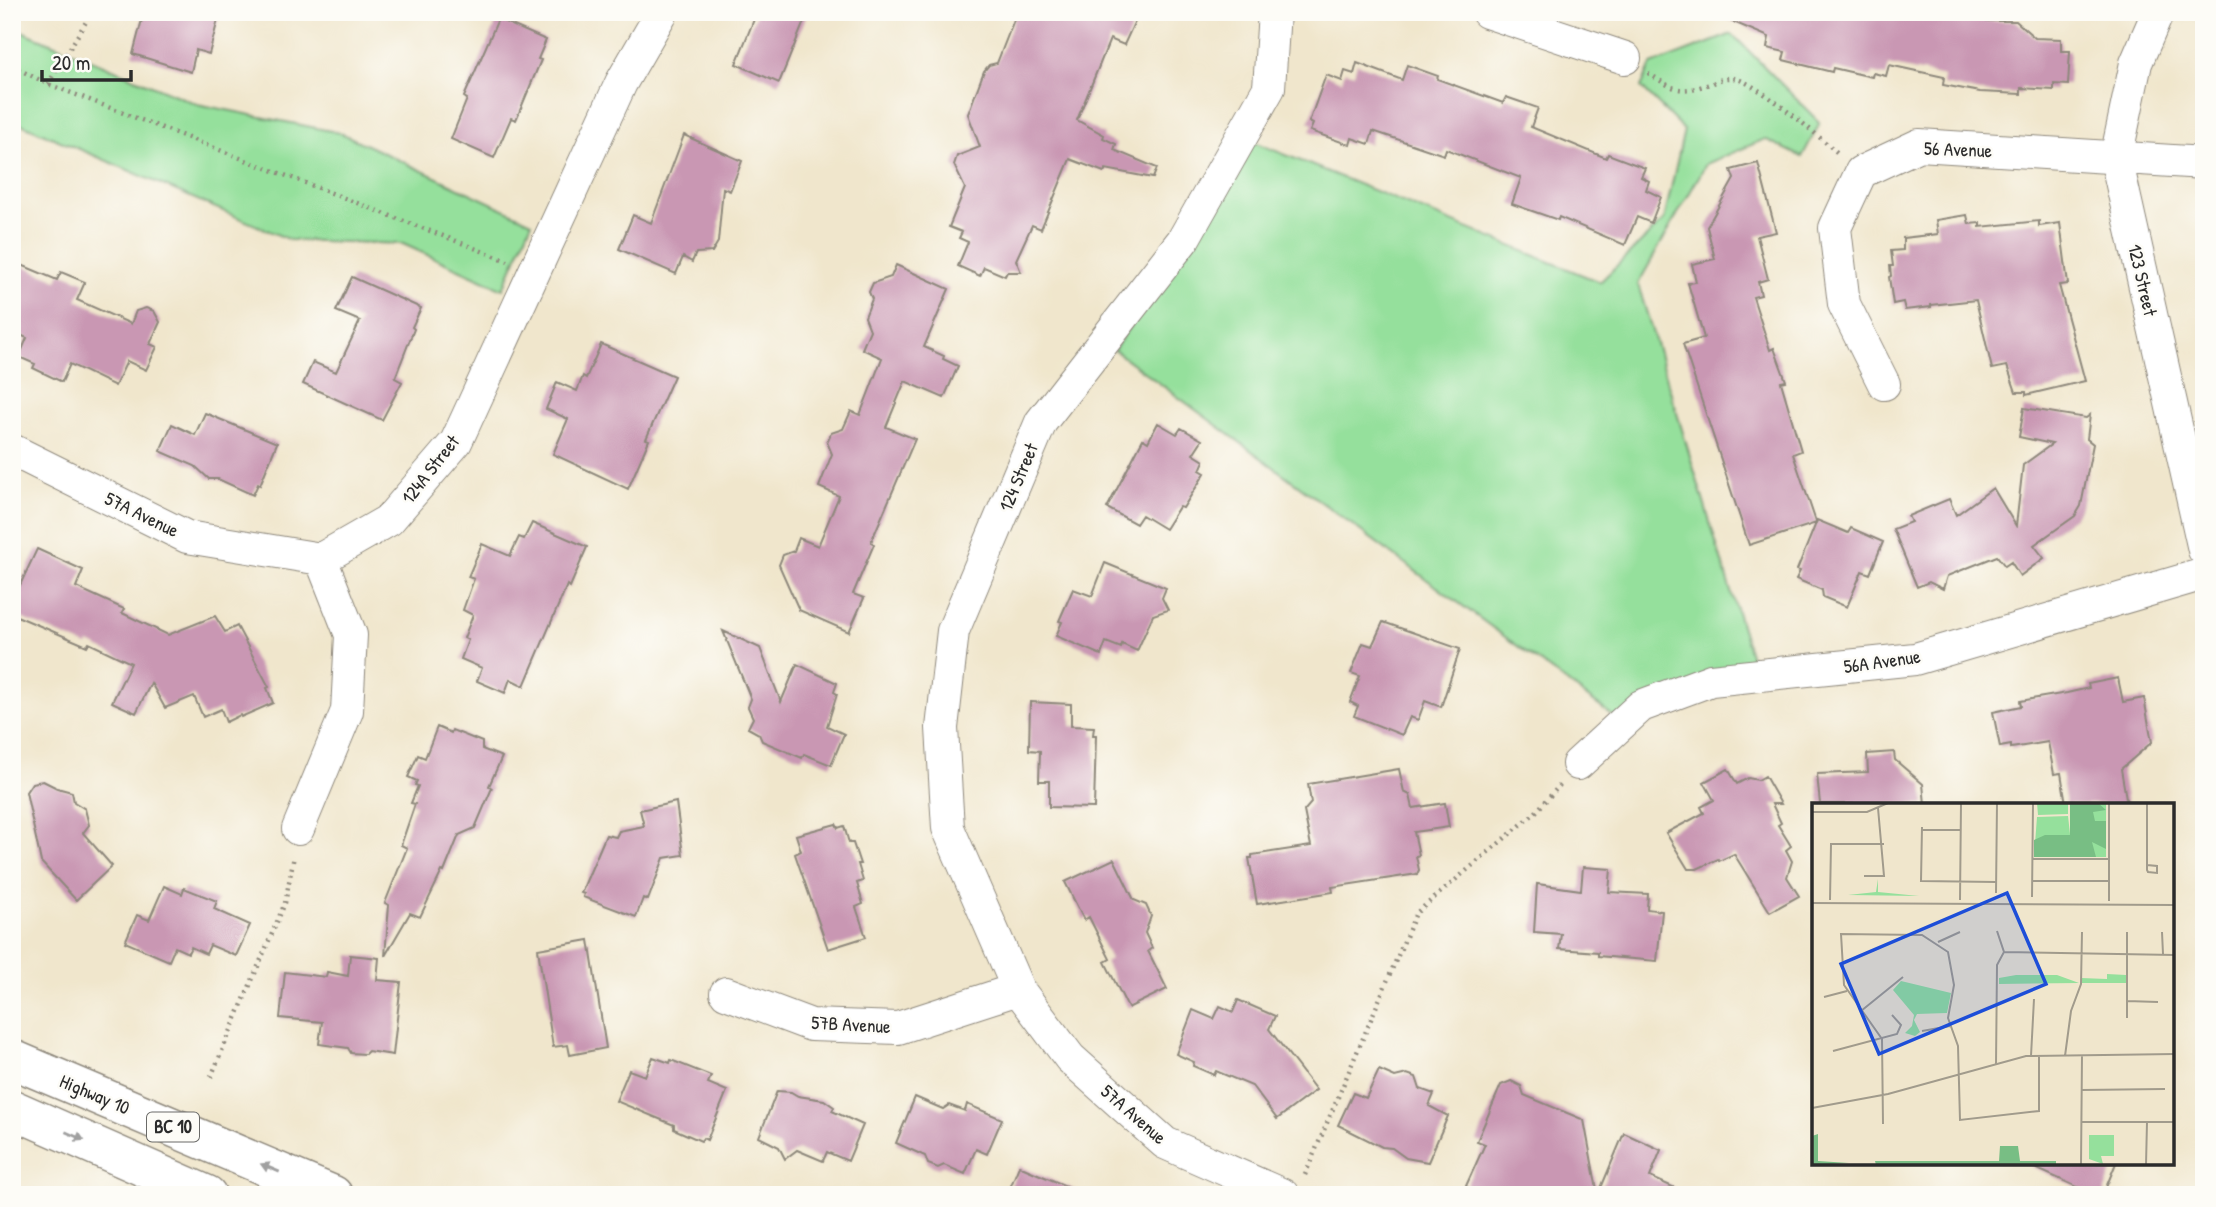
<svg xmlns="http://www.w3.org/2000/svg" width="2216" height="1207" viewBox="0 0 2216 1207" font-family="'Patrick Hand',sans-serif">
  <rect width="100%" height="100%" fill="#fdfcf7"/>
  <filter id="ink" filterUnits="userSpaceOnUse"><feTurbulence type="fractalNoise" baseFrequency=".0143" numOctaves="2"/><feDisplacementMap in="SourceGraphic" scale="14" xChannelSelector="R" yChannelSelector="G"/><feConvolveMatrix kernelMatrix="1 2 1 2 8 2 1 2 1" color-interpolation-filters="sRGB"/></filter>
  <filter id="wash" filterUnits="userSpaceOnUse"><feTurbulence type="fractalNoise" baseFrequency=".00686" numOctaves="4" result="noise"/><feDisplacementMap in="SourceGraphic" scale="28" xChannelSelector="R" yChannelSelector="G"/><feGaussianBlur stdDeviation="1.57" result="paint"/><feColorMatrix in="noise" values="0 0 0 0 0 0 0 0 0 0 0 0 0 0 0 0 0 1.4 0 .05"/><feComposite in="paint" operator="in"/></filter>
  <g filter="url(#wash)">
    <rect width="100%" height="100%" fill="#f0e6cc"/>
    <path fill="#95e09c" stroke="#608664" stroke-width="2" d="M 12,27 L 197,104 L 341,133 L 532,222 L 503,289 L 403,244 L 290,240 L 12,120 Z
      M 1732,34 L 1820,123 L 1802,157 L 1765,139 L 1706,164 L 1638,284 L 1754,668 L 1617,719 L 1114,350 L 1254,142 L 1600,282 L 1664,220 L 1684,130 L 1641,87 L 1651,65 Z"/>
    <g id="blocks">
      <path fill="#c997b3" d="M 144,12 L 220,12 L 209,54 L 196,50 L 191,72 L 133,54 Z
        M 757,12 L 808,12 L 779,83 L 736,64 Z
        M 1017,12 L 1139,12 L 1124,45 L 1110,39 L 1077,120 L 1104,135 L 1103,138 L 1116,144 L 1114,150 L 1157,168 L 1153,178 L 1106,169 L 1104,172 L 1070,159 L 1041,229 L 1032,225 L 1016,260 L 1021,272 L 1007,272 L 1005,276 L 984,267 L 980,276 L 958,266 L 968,242 L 959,238 L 962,232 L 949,227 L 965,188 L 954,165 L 957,156 L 980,147 L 968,114 L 984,71 L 989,65 L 997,63 Z
        M 1710,12 L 1973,12 L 1988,16 L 1987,21 L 2016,21 L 2035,38 L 2061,39 L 2061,51 L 2070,51 L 2068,85 L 2054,84 L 2054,90 L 2021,88 L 2021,94 L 1980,92 L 1943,85 L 1944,77 L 1889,65 L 1886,76 L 1873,73 L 1872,77 L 1833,68 L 1832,72 L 1783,60 L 1785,52 L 1767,48 L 1769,37 Z
        M 498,19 L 546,40 L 538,59 L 541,60 L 516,120 L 511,118 L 494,158 L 451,139 L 467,99 L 464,97 Z
        M 1357,63 L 1402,80 L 1407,65 L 1438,76 L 1437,79 L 1503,103 L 1506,97 L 1538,108 L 1531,127 L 1606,158 L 1608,154 L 1645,168 L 1641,177 L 1649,181 L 1646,190 L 1661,197 L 1651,223 L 1637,217 L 1625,245 L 1559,217 L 1558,220 L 1512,204 L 1521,178 L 1446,149 L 1444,155 L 1373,131 L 1369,144 L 1352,138 L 1350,145 L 1310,131 L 1313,124 L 1309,122 L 1326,75 L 1342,81 L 1345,71 L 1354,74 Z
        M 684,135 L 742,161 L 730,191 L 723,188 L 718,242 L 712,252 L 696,253 L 692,262 L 683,257 L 676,274 L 619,249 L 633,215 L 651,223 Z
        M 1758,163 L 1776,232 L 1757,236 L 1768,279 L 1758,282 L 1761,295 L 1753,297 L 1770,350 L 1774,348 L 1786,381 L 1781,382 L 1801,451 L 1793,454 L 1816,522 L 1817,520 L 1848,533 L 1851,528 L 1883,542 L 1870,574 L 1862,571 L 1847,607 L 1823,597 L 1822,590 L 1796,579 L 1800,571 L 1797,570 L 1816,523 L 1749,545 L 1683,344 L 1704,338 L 1688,283 L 1696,282 L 1692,264 L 1715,259 L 1707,227 L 1734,179 L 1731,170 Z
        M 1967,215 L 1969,224 L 1980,223 L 1980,227 L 2039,221 L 2039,226 L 2060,223 L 2068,284 L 2059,285 L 2085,381 L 2026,395 L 2026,392 L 2016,392 L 2007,366 L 1992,369 L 1976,300 L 1931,305 L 1931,307 L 1905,310 L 1903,302 L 1893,304 L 1889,277 L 1891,276 L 1890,266 L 1893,266 L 1891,251 L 1903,250 L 1903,238 L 1938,234 L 1936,220 Z
        M 12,261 L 57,280 L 61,272 L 85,282 L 77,300 L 131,324 L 136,311 L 146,308 L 154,311 L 160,322 L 150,344 L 157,347 L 146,370 L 127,361 L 115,386 L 70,364 L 62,382 L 33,368 L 35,364 L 19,357 L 27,338 L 12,331 Z
        M 896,265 L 949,289 L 924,347 L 944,356 L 943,359 L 958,366 L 944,398 L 905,381 L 886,427 L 915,439 L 871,542 L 874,544 L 853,594 L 864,598 L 849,632 L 799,610 L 779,565 L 783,555 L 794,551 L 799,538 L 818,546 L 839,496 L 819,487 L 832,454 L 827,442 L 831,433 L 843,429 L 851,411 L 860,415 L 882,358 L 862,349 L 870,330 L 865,317 L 872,299 L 869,292 L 873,283 L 891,277 Z
        M 352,277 L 421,308 L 412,327 L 414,329 L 395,378 L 402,382 L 382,420 L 303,384 L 313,362 L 336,372 L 360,321 L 336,311 Z
        M 601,344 L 674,376 L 646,439 L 649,440 L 628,489 L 553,454 L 568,419 L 546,409 L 557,382 L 577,391 L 583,376 L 586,378 Z
        M 2024,408 L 2086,418 L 2090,415 L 2087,439 L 2093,444 L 2081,506 L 2075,516 L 2034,545 L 2044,558 L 2020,576 L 2011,562 L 2005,566 L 1997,556 L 1947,576 L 1943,589 L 1929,582 L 1917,587 L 1893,529 L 1911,522 L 1908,516 L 1949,499 L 1956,515 L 1993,488 L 2016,526 L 2023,465 L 2052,444 L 2019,437 Z
        M 205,413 L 277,443 L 260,485 L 258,484 L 253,495 L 218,479 L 209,479 L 195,466 L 160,451 L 172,424 L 195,435 Z
        M 1158,423 L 1177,434 L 1181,428 L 1202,440 L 1193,454 L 1204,461 L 1200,470 L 1205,473 L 1183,508 L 1179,507 L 1165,529 L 1142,515 L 1136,524 L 1107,508 L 1143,439 L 1148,442 Z
        M 532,523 L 587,547 L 570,587 L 567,585 L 524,686 L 510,679 L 505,693 L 477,681 L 482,668 L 461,659 L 468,640 L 464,638 L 473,615 L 463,610 L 474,579 L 468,577 L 482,544 L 510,556 L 519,537 L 524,539 Z
        M 37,549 L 83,570 L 76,587 L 124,609 L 122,613 L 168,635 L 215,616 L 225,632 L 237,626 L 269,687 L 267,688 L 273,703 L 241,717 L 240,715 L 226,722 L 221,709 L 203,717 L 194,696 L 165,708 L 151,683 L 136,713 L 112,702 L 131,663 L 89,643 L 87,646 L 12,614 L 12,602 Z
        M 1105,563 L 1166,588 L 1162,598 L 1168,610 L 1153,615 L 1137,651 L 1122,644 L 1121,648 L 1106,642 L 1101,655 L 1056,636 L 1062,622 L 1059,621 L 1073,589 L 1092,596 Z
        M 1383,622 L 1460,649 L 1441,707 L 1425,701 L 1418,720 L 1410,717 L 1402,735 L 1354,716 L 1358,706 L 1350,702 L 1360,676 L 1351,673 L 1363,643 L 1372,646 Z
        M 723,631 L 760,648 L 781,702 L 797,664 L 837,683 L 834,692 L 837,694 L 827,726 L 844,734 L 831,765 L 804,754 L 802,758 L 762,741 L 759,734 L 748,728 L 753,718 L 748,707 L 751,699 Z
        M 2118,678 L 2123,702 L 2144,698 L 2152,742 L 2121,769 L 2127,804 L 2066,804 L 2061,773 L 2054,774 L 2048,742 L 2011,748 L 2011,745 L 2000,747 L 1993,712 L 2021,706 L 2020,701 L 2067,693 L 2089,688 L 2088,684 Z
        M 1030,702 L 1071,704 L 1071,726 L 1094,727 L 1093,735 L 1096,735 L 1094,808 L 1049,807 L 1049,781 L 1039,781 L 1040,751 L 1029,750 Z
        M 437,727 L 451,733 L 452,730 L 482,742 L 482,749 L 502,757 L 489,786 L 492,788 L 475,828 L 459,835 L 444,872 L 442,871 L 420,917 L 410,913 L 385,956 L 389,905 L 385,903 L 407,848 L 401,845 L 415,804 L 411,803 L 418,786 L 415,785 L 417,781 L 408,777 L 418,755 L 425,758 Z
        M 1894,752 L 1895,760 L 1923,784 L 1925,804 L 1820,804 L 1817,774 L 1868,772 L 1867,754 Z
        M 1399,769 L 1404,792 L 1410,795 L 1413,808 L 1445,803 L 1449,827 L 1414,832 L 1419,855 L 1416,856 L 1419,870 L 1417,874 L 1332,887 L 1333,892 L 1257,904 L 1249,858 L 1252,858 L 1252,855 L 1311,846 L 1304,811 L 1311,803 L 1308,784 Z
        M 1728,769 L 1737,784 L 1748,778 L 1758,780 L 1765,776 L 1781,804 L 1772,804 L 1781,823 L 1778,825 L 1791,846 L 1786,850 L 1792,861 L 1787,877 L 1799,896 L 1770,912 L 1734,854 L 1719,861 L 1718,859 L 1697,869 L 1688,869 L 1666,833 L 1704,813 L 1701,807 L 1714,800 L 1704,782 Z
        M 43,781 L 57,788 L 72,792 L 74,802 L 85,809 L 89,825 L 83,833 L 112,866 L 76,900 L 41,862 L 26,792 L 32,783 Z
        M 676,802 L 683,855 L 664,858 L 648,900 L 643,898 L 636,917 L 583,897 L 584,894 L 581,893 L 606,835 L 616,837 L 619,831 L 644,826 L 640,810 Z
        M 836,824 L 838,828 L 844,826 L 849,843 L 853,843 L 860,864 L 858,864 L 863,881 L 857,883 L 863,904 L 856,907 L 866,937 L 828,949 L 795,854 L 801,851 L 796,835 Z
        M 1114,859 L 1134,900 L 1146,905 L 1151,916 L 1145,933 L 1152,948 L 1148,951 L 1167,989 L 1128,1008 L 1105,962 L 1110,959 L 1089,917 L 1084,920 L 1065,882 Z
        M 1583,867 L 1611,869 L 1609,892 L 1648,894 L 1647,909 L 1662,911 L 1657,961 L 1598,956 L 1598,952 L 1559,949 L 1561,934 L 1534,932 L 1537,884 L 1581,890 Z
        M 164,886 L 182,894 L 184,888 L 217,901 L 214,909 L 250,925 L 236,956 L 210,945 L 206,954 L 191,947 L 188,953 L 175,947 L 169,961 L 125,942 L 137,915 L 149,920 Z
        M 589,940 L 606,1048 L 570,1055 L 568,1045 L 553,1047 L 538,949 Z
        M 350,955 L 379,958 L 377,980 L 401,982 L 393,1055 L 368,1051 L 365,1054 L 351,1053 L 348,1048 L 319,1044 L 322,1022 L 280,1018 L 285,972 L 326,977 L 327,972 L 348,976 Z
        M 1238,1000 L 1275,1016 L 1269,1029 L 1316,1090 L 1277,1119 L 1252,1086 L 1216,1071 L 1214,1075 L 1193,1066 L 1194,1062 L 1176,1054 L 1193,1010 L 1214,1019 L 1220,1006 L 1233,1012 Z
        M 653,1057 L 670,1063 L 671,1060 L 711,1076 L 708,1083 L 727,1091 L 707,1140 L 703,1138 L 701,1141 L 674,1129 L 674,1125 L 616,1101 L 629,1070 L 645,1076 Z
        M 1379,1070 L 1395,1077 L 1407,1074 L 1416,1077 L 1420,1089 L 1434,1094 L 1429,1106 L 1448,1116 L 1428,1162 L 1406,1158 L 1392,1148 L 1382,1147 L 1338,1125 L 1353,1093 L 1366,1098 Z
        M 1511,1081 L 1521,1086 L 1524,1095 L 1584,1120 L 1598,1195 L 1580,1195 L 1570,1190 L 1540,1189 L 1537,1195 L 1478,1195 L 1466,1186 L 1485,1144 L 1477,1141 L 1501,1085 Z
        M 777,1091 L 791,1092 L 798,1096 L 824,1100 L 834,1107 L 832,1111 L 863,1125 L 848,1161 L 827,1152 L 823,1161 L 797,1150 L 785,1159 L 779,1147 L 759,1137 Z
        M 915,1097 L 943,1109 L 949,1105 L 965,1111 L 967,1104 L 1002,1119 L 987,1154 L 976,1149 L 965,1174 L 944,1165 L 938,1168 L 928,1164 L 925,1156 L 896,1143 Z
        M 1624,1133 L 1661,1150 L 1650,1177 L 1691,1195 L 1598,1195 Z
        M 2024,1163 L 2116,1163 L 2103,1195 L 2095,1195 Z
        M 1019,1166 L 1087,1195 L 1007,1195 Z"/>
    </g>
  </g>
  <g filter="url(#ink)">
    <use href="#blocks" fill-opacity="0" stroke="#8e887c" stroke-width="2"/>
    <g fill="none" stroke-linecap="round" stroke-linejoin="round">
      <defs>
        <path id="street" d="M 1274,12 L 1269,88 L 1183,240 L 1041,422 L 953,631 L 942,728 L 948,828 L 1018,989 L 1070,1058 L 1165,1143 L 1283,1195
          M 1487,12 L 1625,58
          M 2158,12 L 2136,63 L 2116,158 L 2204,550
          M 1884,384 L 1844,304 L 1835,228 L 1861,172 L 1919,145 L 2204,163
          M 12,450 L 187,537 L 321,559
          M 1578,764 L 1641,706 L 1711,680 L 1915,659 L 2204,574
          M 298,829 L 347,711 L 351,635 L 321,559 L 389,520 L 456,442 L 621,83 L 662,12
          M 726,993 L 811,1025 L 898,1028 L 1018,989"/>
        <path id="highway" d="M 12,1059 L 333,1195
          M 12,1109 L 207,1195"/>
      </defs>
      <use href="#street" stroke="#8e887c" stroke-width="34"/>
      <use href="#highway" stroke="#8e887c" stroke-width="41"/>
      <path stroke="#8e887c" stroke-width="4.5" stroke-dasharray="2 5" stroke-linecap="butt" d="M 12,66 L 48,84 L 508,261
        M 1648,73 C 1676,91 1680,94 1713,83 C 1719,80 1726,77 1733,78 C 1756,81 1819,137 1839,154
        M 48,84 L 92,12
        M 211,1077 L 285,903 L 294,856
        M 1305,1175 L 1416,913 L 1535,813 L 1560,785"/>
      <use href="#street" stroke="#fff" stroke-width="32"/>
      <use href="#highway" stroke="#fff" stroke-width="38"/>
    </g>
    <defs><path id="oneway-solid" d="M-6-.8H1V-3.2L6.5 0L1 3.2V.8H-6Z" transform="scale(1.75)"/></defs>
    <g fill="#a0a0a0">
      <use href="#oneway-solid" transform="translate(75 1136) rotate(24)"/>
      <use href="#oneway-solid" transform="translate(270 1168) rotate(-157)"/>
    </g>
  </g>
  <g text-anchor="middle" stroke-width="5" stroke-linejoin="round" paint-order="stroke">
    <rect fill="#fdfcf7" stroke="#6a6a68" stroke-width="2" x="147" y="1112.5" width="52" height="29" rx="5"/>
    <g font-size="18" font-weight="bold" fill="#2b2b2b">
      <text x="173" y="1133">BC 10</text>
    </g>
    <g font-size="19" fill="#2b2b2b" stroke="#fdfcf7">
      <text transform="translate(1958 149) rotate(2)" y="7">56 Avenue</text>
      <text transform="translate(2143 280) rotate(77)" y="7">123 Street</text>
      <text transform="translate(430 469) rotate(-52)" y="7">124A Street</text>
      <text transform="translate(1018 477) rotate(-67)" y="7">124 Street</text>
      <text transform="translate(142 514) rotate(26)" y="7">57A Avenue</text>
      <text transform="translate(1882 661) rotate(-8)" y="7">56A Avenue</text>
      <text transform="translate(851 1024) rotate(3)" y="7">57B Avenue</text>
      <text transform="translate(95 1094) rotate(23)" y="7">Highway 10</text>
      <text transform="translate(1134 1114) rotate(41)" y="7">57A Avenue</text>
    </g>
  </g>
  <g transform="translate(1812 803)">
    <rect width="362" height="362" fill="#f0e6cc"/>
    <path d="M 225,0 L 256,0 L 256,11 L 226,12 ZM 258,0 L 294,0 L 294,54 L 222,54 L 225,14 L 256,13 L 258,31 ZM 66,76 L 66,89 L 107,93 L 36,92 L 64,89 ZM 295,171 L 314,172 L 314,180 L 269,180 L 269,175 L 295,176 ZM 204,172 L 245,172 L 267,180 L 187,181 L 187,175 ZM 89,178 L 139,190 L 135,210 L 105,211 L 102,217 L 108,229 L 103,233 L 93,230 L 100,223 L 102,212 L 81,187 ZM 277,332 L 302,332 L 302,353 L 289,353 L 291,361 L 277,356 Z" fill="#95e09c"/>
    <path d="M 258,0 L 286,0 L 294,7 L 281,9 L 283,18 L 294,18 L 294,46 L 280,39 L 284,54 L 222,54 L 222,37 L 233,32 L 258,32 ZM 6,331 L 6,358 L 37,360 L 0,362 L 0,333 ZM 188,343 L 206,343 L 208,358 L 244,358 L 244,362 L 64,362 L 63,358 L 187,358 Z" fill="#78be84"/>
    <path fill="none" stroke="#a19b8c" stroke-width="2" d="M 297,0 L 297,98M 335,0 L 335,67 L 336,69 L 345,70 L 345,63 L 335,62M 0,9 L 55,9 L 76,0M 110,24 L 109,78 L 184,79M 110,27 L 149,27M 221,56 L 297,56M 52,73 L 72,73 L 66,5M 221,78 L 297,78M 184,90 L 185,0M 220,94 L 221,0M 18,97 L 19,41 L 72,41M 148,97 L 149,0M 0,100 L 363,102M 350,129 L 351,151M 126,139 L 148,129M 192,149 L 363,152M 12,194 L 35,188M 315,198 L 346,199M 49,208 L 91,174M 315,215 L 315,129M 110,228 L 138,223M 21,248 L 85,231 L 89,222 L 80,212M 219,253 L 222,196M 253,253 L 259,208 L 269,181 L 270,129M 184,262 L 185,162 L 192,149 L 185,128M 269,287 L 353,286M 0,305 L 76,291 L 214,253 L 363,251M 269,319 L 363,319M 71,321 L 70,236 L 32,182 L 29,131 L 110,132 L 136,149 L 142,182 L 136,215 L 146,243 L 148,317 L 227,308 L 227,253M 269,362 L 270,252M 334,362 L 335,319"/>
    <path fill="#1d4ed8" fill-opacity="0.15" stroke="#1d4ed8" stroke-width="3.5" d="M 195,90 L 234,181 L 67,251 L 29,161 Z"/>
    <rect width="362" height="362" fill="none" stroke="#2b2b2b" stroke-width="3.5"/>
  </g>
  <rect width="2216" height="1207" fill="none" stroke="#fdfcf7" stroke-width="42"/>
  <path d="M42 70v10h89v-10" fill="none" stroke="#2b2b2b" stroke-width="3.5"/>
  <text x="52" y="70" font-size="21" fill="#2b2b2b" stroke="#fdfcf7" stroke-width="5" paint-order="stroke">20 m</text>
</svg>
